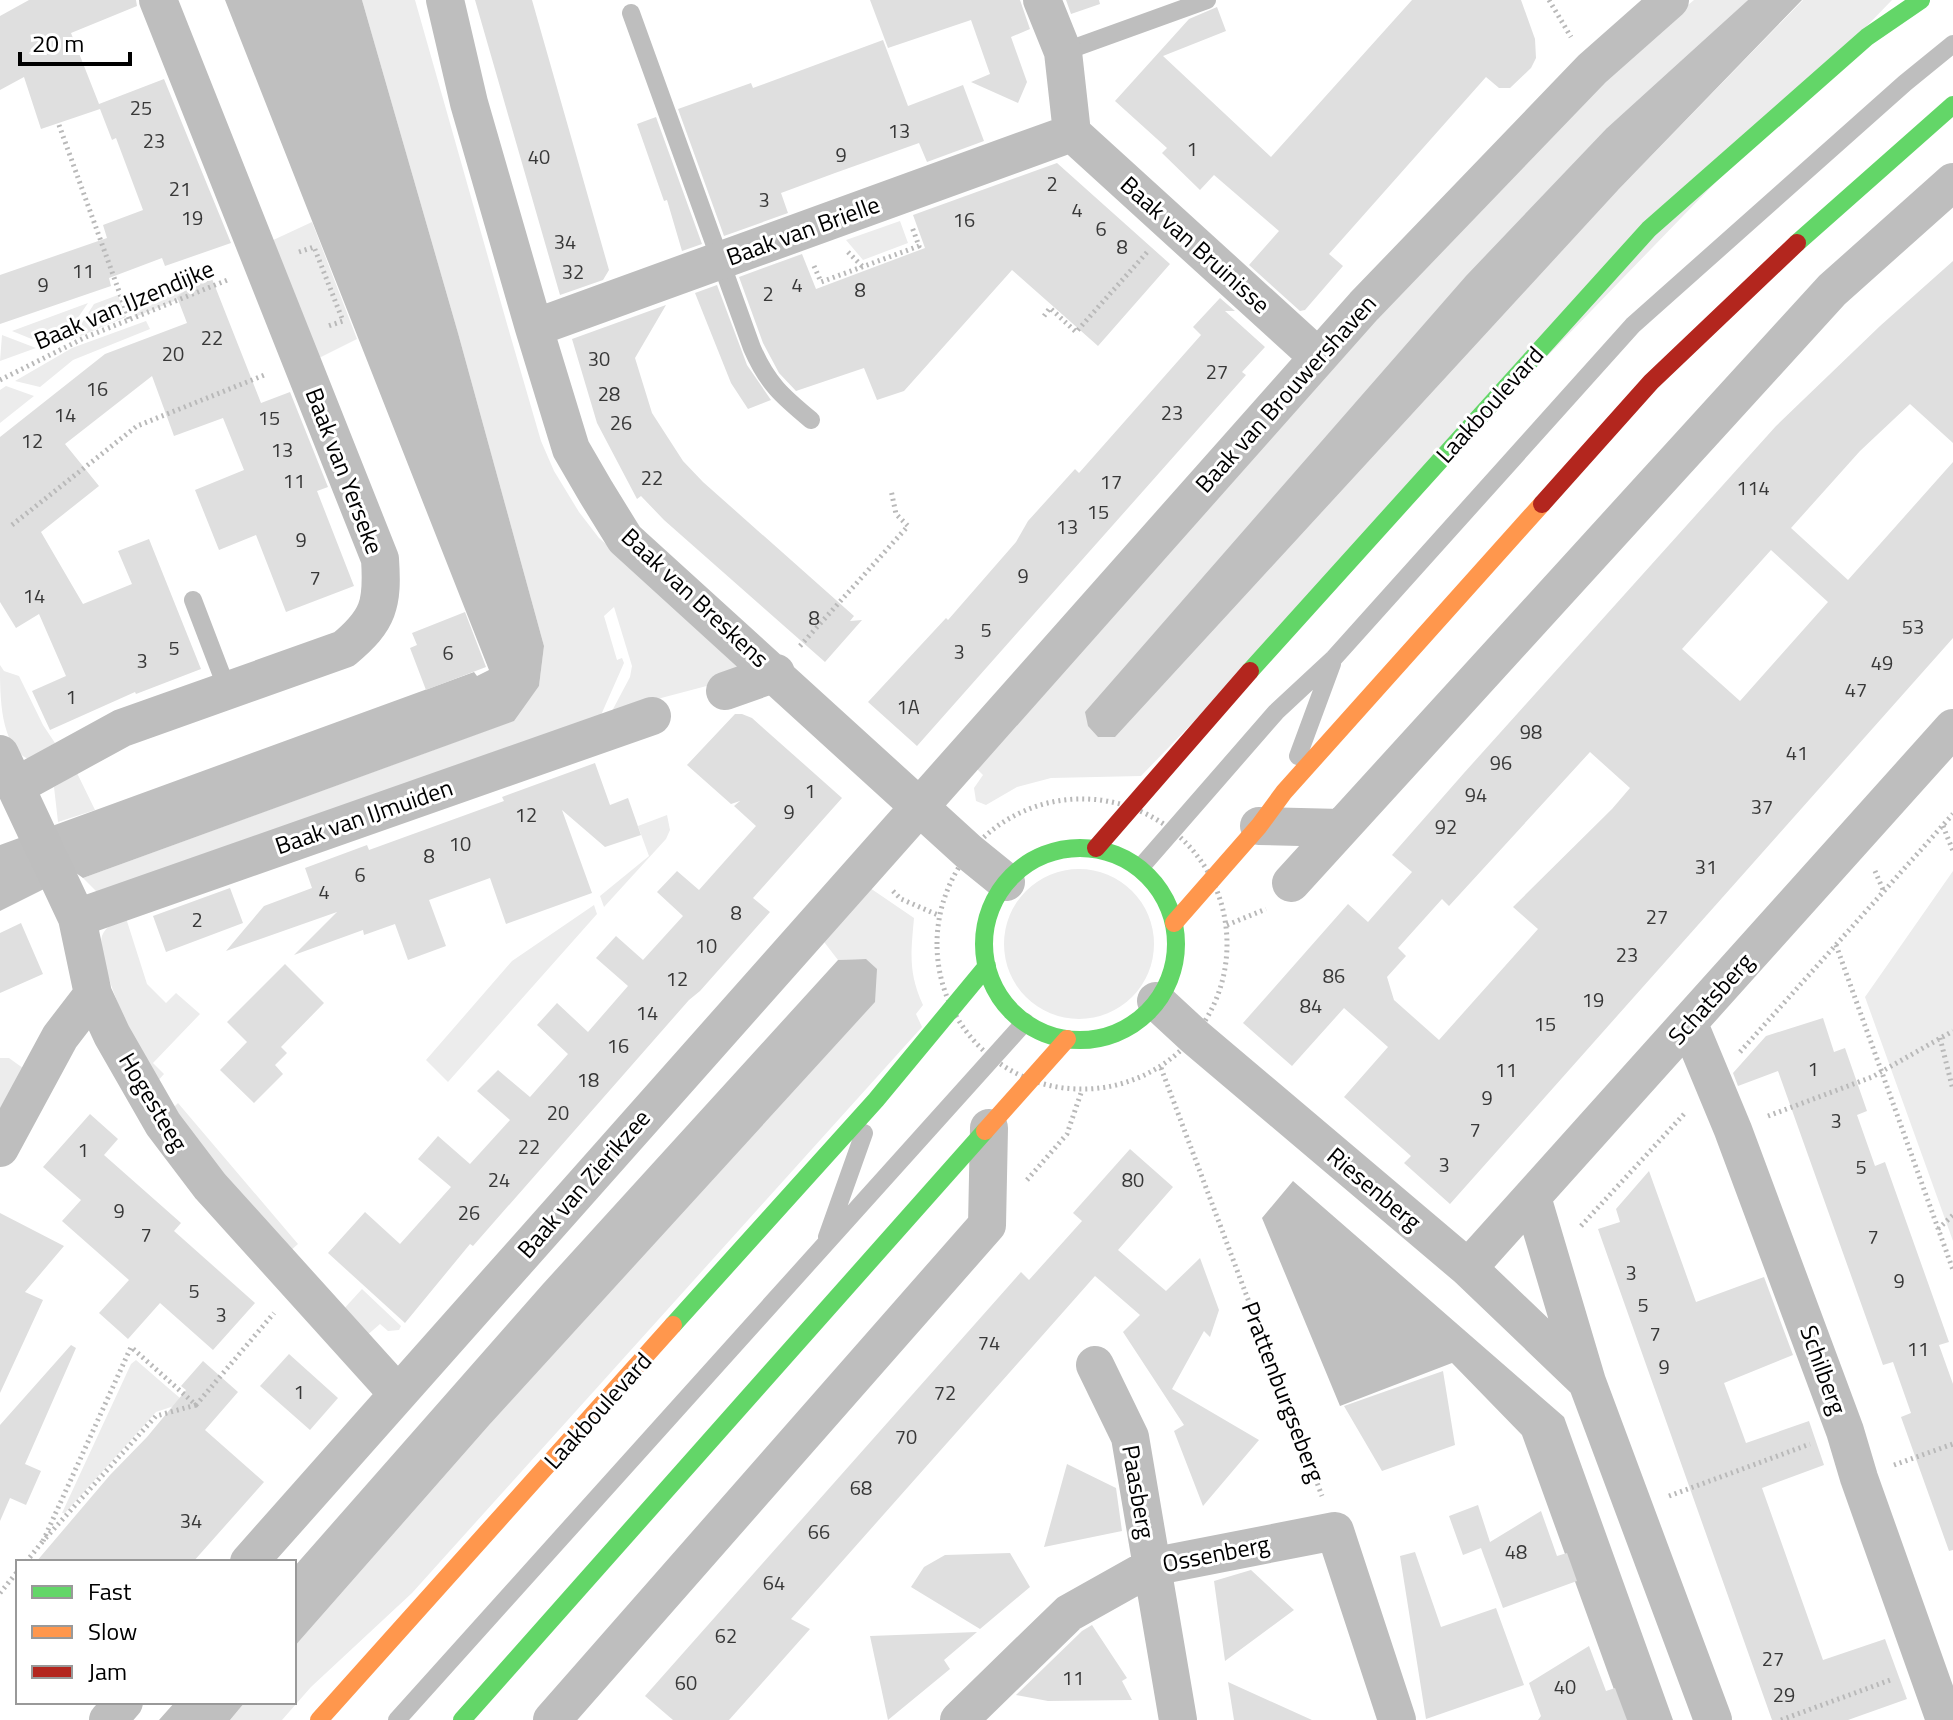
<svg xmlns="http://www.w3.org/2000/svg" width="1953" height="1720" viewBox="0 0 1953 1720" font-family="'Titillium Web',sans-serif">
  <rect width="100%" height="100%" fill="#fff"/>
  <path fill="#ececec" d="M 362,0 L 415,0 L 507,324 L 541,441 L 554,471 L 579,512 L 599,538 L 741,660 L 733,679 L 612,711 L 630,677 L 632,666 L 614,607 L 604,616 L 617,660 L 622,658 L 624,663 L 601,715 L 101,896 L 83,878 L 513,721 L 539,686 L 544,646 L 458,333 Z
    M 1694,0 L 1748,0 L 1607,128 L 1618,190 L 1803,0 L 1892,0 L 1141,776 L 1051,778 L 1017,787 L 986,805 L 976,801 L 974,788 L 983,775 L 974,766 L 1382,308 L 1600,80 Z
    M 900,221 L 908,243 L 863,260 L 846,240 Z
    M 312,222 L 357,339 L 315,360 L 269,242 Z
    M 194,278 L 199,291 L 135,317 L 130,304 Z
    M 118,295 L 126,317 L 71,340 L 94,304 Z
    M 88,303 L 66,335 L 44,344 L 12,331 Z
    M 146,321 L 150,329 L 73,360 L 40,387 L 15,381 L 72,348 Z
    M 2,335 L 36,348 L 0,361 Z
    M 6,386 L 34,396 L 0,423 L 0,390 Z
    M 0,665 L 4,671 L 19,676 L 43,725 L 55,743 L 28,759 C 0,745 0,697 0,665 Z
    M 77,773 L 95,810 L 58,822 L 54,787 Z
    M 667,815 L 670,830 L 666,839 L 604,907 L 600,896 L 649,856 L 638,826 Z
    M1004 944a75 75 0 1 1 150 0a75 75 0 1 1-150 0Z
    M 1953,871 L 1953,1241 L 1865,997 Z
    M 870,888 L 914,918 C 911,953 908,972 923,1005 L 916,1014 L 922,1027 L 412,1593 L 311,1687 L 282,1720 L 230,1720 L 245,1702 L 294,1702 L 294,1647 L 490,1424 L 866,959 L 838,960 L 821,938 Z
    M 594,905 L 597,914 L 448,1082 L 426,1060 L 512,961 Z
    M 126,918 L 147,984 L 166,1003 L 176,993 L 200,1014 L 153,1063 L 164,1074 L 156,1083 C 141,1057 95,963 102,936 C 106,925 117,922 126,918 Z
    M 0,1058 L 9,1058 L 27,1071 L 0,1120 Z
    M 178,1103 L 298,1244 L 289,1252 L 171,1110 Z
    M 362,1289 L 401,1326 L 399,1330 L 388,1331 L 380,1324 L 365,1337 L 341,1312 Z
    M 136,1360 L 181,1399 L 177,1405 L 156,1412 L 65,1513 L 62,1513 L 131,1364 Z"/>
  <path fill="#bfbfbf" d="M 225,0 L 362,0 L 458,333 L 544,646 L 539,686 L 514,721 L 83,878 L 76,873 L 0,911 L 0,845 L 474,672 L 477,676 L 489,670 Z
    M 1748,0 L 1802,0 L 1618,190 L 1115,737 L 1098,737 L 1088,726 L 1085,712 L 1466,276 L 1607,128 Z
    M 866,959 L 877,969 L 875,1002 L 490,1424 L 294,1647 L 294,1567 L 543,1284 L 838,960 Z
    M 1293,1181 L 1564,1417 L 1673,1720 L 1625,1720 L 1522,1435 L 1452,1363 L 1340,1406 L 1262,1218 Z
    M 175,1702 L 245,1702 L 230,1720 L 159,1720 Z"/>
  <path fill="#dfdfdf" fill-rule="evenodd" d="M 29,0 L 136,0 L 137,6 L 71,33 L 99,104 L 164,79 L 231,243 L 165,266 L 162,258 L 109,278 L 111,286 L 0,324 L 0,275 L 107,238 L 103,225 L 143,210 L 116,138 L 112,140 L 100,109 L 41,129 L 24,77 L 0,90 L 0,16 Z
    M 475,0 L 532,0 L 609,270 L 603,280 L 560,295 Z
    M 870,0 L 1020,0 L 1030,29 L 1011,37 L 1027,82 L 1018,103 L 971,82 L 990,74 L 971,20 L 888,48 Z
    M 1066,0 L 1099,0 L 1100,4 L 1071,14 Z
    M 1412,0 L 1521,0 L 1535,39 L 1536,58 L 1531,68 L 1510,88 L 1499,88 L 1486,77 L 1329,254 L 1343,266 L 1305,310 L 1300,311 L 1249,265 L 1279,231 L 1214,175 L 1200,190 L 1162,153 L 1167,148 L 1115,101 L 1189,19 L 1217,7 L 1226,31 L 1163,56 L 1271,157 Z
    M 883,40 L 908,106 L 963,85 L 984,141 L 927,162 L 919,143 L 835,173 L 781,193 L 788,213 L 724,236 L 678,109 L 751,83 L 753,88 Z
    M 656,117 L 702,244 L 682,251 L 667,200 L 664,201 L 637,124 Z
    M 1057,163 L 1170,264 L 1098,346 L 1012,270 L 904,391 L 877,400 L 864,368 L 796,391 L 779,373 L 763,343 L 739,277 L 802,254 L 816,289 L 925,248 L 913,215 Z
    M 1953,261 L 1953,443 L 1910,404 L 1860,451 L 1791,528 L 1848,580 L 1953,462 L 1953,638 L 1450,1204 L 1404,1163 L 1411,1156 L 1344,1097 L 1388,1047 L 1344,1008 L 1292,1066 L 1243,1023 L 1348,904 L 1368,922 L 1412,872 L 1392,855 L 1464,773 L 1776,426 L 1880,326 ZM 1771,550 L 1828,602 L 1740,701 L 1682,649 ZM 1590,752 L 1630,788 L 1612,809 L 1513,907 L 1538,929 L 1439,1040 L 1394,1000 L 1387,977 L 1406,956 L 1398,948 L 1442,899 L 1449,906 Z
    M 209,271 L 261,403 L 290,392 L 328,487 L 317,491 L 354,586 L 286,612 L 256,535 L 219,550 L 195,490 L 244,470 L 223,418 L 174,436 L 152,376 L 65,444 L 99,486 L 41,532 L 83,604 L 132,584 L 118,551 L 149,539 L 201,669 L 136,694 L 135,692 L 50,730 L 32,691 L 66,676 L 39,614 L 16,628 L 0,602 L 0,437 L 105,354 L 187,323 L 177,297 Z
    M 717,285 L 747,365 L 771,400 L 748,409 L 731,383 L 695,293 Z
    M 1220,298 L 1235,311 L 1225,311 L 1265,347 L 1242,372 L 1246,375 L 917,746 L 868,702 L 946,618 L 948,620 L 1016,542 L 1028,521 L 1075,469 L 1079,473 L 1201,335 L 1193,327 Z
    M 666,305 L 635,358 L 652,413 L 683,461 L 703,482 L 854,616 L 850,621 L 862,620 L 825,662 L 664,520 L 641,496 L 637,499 L 597,423 L 572,339 Z
    M 465,612 L 486,667 L 426,690 L 410,648 L 417,645 L 412,633 Z
    M 735,714 L 742,714 L 752,718 L 842,798 L 753,898 L 770,912 L 700,991 L 689,1000 L 473,1246 L 470,1244 L 405,1323 L 328,1253 L 365,1212 L 400,1244 L 451,1187 L 418,1159 L 438,1136 L 470,1164 L 510,1120 L 477,1091 L 498,1070 L 530,1097 L 568,1054 L 537,1025 L 557,1003 L 588,1032 L 628,986 L 596,958 L 616,936 L 643,960 L 683,916 L 657,892 L 677,871 L 699,890 L 756,826 L 734,806 L 740,801 L 731,804 L 687,765 Z
    M 595,763 L 610,805 L 628,798 L 641,835 L 605,847 L 562,810 L 592,893 L 506,924 L 490,878 L 429,900 L 446,946 L 408,960 L 395,924 L 364,935 L 363,930 L 294,955 L 337,912 L 226,951 L 264,906 L 312,888 L 305,868 L 367,845 L 369,850 L 504,801 L 502,797 Z
    M 230,888 L 243,923 L 166,952 L 153,916 Z
    M 21,923 L 43,974 L 0,993 L 0,933 Z
    M 285,964 L 324,1003 L 281,1047 L 287,1053 L 275,1065 L 283,1074 L 254,1103 L 220,1070 L 247,1042 L 227,1022 Z
    M 1823,1018 L 1834,1052 L 1845,1048 L 1867,1111 L 1857,1115 L 1875,1166 L 1885,1162 L 1949,1342 L 1939,1345 L 1953,1384 L 1953,1550 L 1949,1551 L 1901,1417 L 1911,1413 L 1893,1362 L 1883,1365 L 1778,1071 L 1738,1086 L 1733,1073 L 1766,1036 Z
    M 90,1114 L 118,1139 L 104,1155 L 181,1223 L 174,1231 L 255,1303 L 213,1350 L 160,1303 L 128,1339 L 99,1313 L 129,1280 L 62,1221 L 81,1200 L 43,1167 Z
    M 1130,1149 L 1173,1187 L 1118,1250 L 1166,1291 L 1200,1258 L 1219,1310 L 1210,1337 L 1204,1331 L 1172,1389 L 1259,1440 L 1203,1506 L 1174,1431 L 1184,1425 L 1123,1332 L 1140,1315 L 1095,1276 L 791,1619 L 810,1629 L 729,1720 L 673,1720 L 645,1696 L 1021,1272 L 1029,1280 L 1082,1221 L 1073,1213 Z
    M 1649,1171 L 1696,1302 L 1764,1277 L 1793,1355 L 1724,1383 L 1746,1443 L 1809,1421 L 1824,1465 L 1762,1488 L 1823,1660 L 1885,1639 L 1907,1699 L 1848,1720 L 1772,1720 L 1598,1229 L 1620,1222 L 1616,1209 Z
    M 0,1213 L 64,1246 L 25,1292 L 43,1300 L 0,1393 Z
    M 71,1345 L 76,1348 L 25,1464 L 41,1471 L 26,1505 L 10,1498 L 0,1521 L 0,1425 Z
    M 289,1354 L 338,1398 L 310,1430 L 260,1386 Z
    M 203,1361 L 238,1392 L 205,1430 L 264,1482 L 193,1562 L 36,1562 L 110,1475 L 147,1437 L 186,1390 L 181,1386 Z
    M 1443,1371 L 1455,1445 L 1382,1471 L 1344,1406 Z
    M 1067,1464 L 1116,1488 L 1122,1531 L 1044,1547 Z
    M 1478,1505 L 1490,1542 L 1541,1511 L 1557,1556 L 1567,1553 L 1577,1581 L 1503,1608 L 1481,1548 L 1463,1555 L 1449,1516 Z
    M 1415,1552 L 1441,1627 L 1496,1608 L 1524,1685 L 1426,1719 L 1400,1556 Z
    M 1010,1553 L 1030,1587 L 980,1629 L 911,1587 L 924,1567 L 945,1555 Z
    M 1251,1570 L 1294,1610 L 1225,1661 L 1214,1581 Z
    M 1092,1625 L 1127,1678 L 1122,1681 L 1132,1700 L 1048,1701 L 1016,1695 L 1082,1631 Z
    M 977,1632 L 944,1660 L 950,1669 L 888,1720 L 870,1636 Z
    M 1589,1646 L 1606,1691 L 1615,1688 L 1627,1720 L 1538,1720 L 1541,1716 L 1529,1683 Z
    M 1228,1682 L 1312,1720 L 1234,1720 Z"/>
  <g fill="none" stroke-linecap="round" stroke-linejoin="round">
    <path stroke="#b9b9b9" stroke-width="5" stroke-dasharray="2 4" stroke-linecap="butt" d="M 1549,0 L 1571,37
      M 59,125 L 129,319
      M 299,252 L 314,247 L 343,321 L 328,326
      M 848,252 L 863,267
      M 814,266 L 821,282 L 919,246 L 912,227
      M 1044,316 L 1050,308 L 1076,332 L 1149,250
      M 0,380 L 86,337 L 230,279
      M 12,525 L 137,426 L 267,374
      M 800,646 L 908,526 L 896,514 L 891,490
      M937 944a145 145 0 1 1 290 0a145 145 0 1 1-290 0Z
      M 1943,826 L 1953,851
      M 1875,871 L 1884,892
      M 893,891 L 901,899 L 938,915
      M 1227,925 L 1266,909
      M 1836,945 L 1953,1270
      M 1940,1038 L 1953,1090
      M 1740,1052 L 1953,814
      M 1161,1068 L 1322,1496
      M 1768,1116 L 1872,1077 L 1953,1031
      M 1027,1180 L 1067,1134 L 1082,1090
      M 1581,1226 L 1685,1113
      M 1938,1229 L 1953,1215
      M 196,1405 L 156,1416 L 43,1541 L 131,1347 L 196,1405 L 274,1313
      M 1894,1465 L 1953,1444
      M 1669,1496 L 1810,1444
      M 26,1562 L 43,1541
      M 0,1593 L 18,1571
      M 1781,1720 L 1893,1679"/>
    <path stroke="#bebebe" stroke-width="18" d="M 631,13 L 752,348 C 767,383 782,396 811,420
      M 1063,52 L 1207,0
      M 193,600 L 227,689
      M 1298,756 L 1332,664
      M 1140,868 L 1276,712 L 1334,658 L 1633,325 L 1905,83 L 1953,44
      M 827,1237 L 864,1133
      M 397,1720 L 1025,1022"/>
    <path stroke="#bebebe" stroke-width="38" d="M 445,0 L 469,103 L 534,328 L 571,449 L 596,492 L 625,539 L 969,852 L 1006,882
      M 1042,0 L 1063,52 L 1072,133
      M 1072,133 L 1318,357
      M 534,328 L 1072,133
      M 725,691 L 776,673
      M 0,754 L 77,918 L 93,994 L 112,1035 L 163,1124 L 210,1186 L 398,1394
      M 16,786 L 122,728 L 344,649 C 379,620 383,604 380,559 L 158,0
      M 1259,826 L 1341,828
      M 1291,883 L 1832,290 L 1953,182
      M 77,918 L 652,716
      M 1156,1001 L 1195,1037 L 1468,1268 L 1587,1382
      M 1689,1024 L 1733,1130 L 1845,1431 L 1859,1478 L 1945,1720
      M 0,1148 L 60,1037 L 93,994
      M 1532,1197 L 1587,1382 L 1713,1720
      M 1468,1268 L 1953,728
      M 1095,1365 L 1130,1437 L 1178,1720
      M 249,1562 L 1364,306 L 1592,69 L 1670,0
      M 108,1720 L 124,1702
      M 552,1720 L 987,1225 L 989,1128
      M 959,1720 L 1069,1613 L 1151,1567 L 1335,1531 L 1397,1720"/>
    <path stroke="#63d668" stroke-width="18" d="M 1797,243 L 1953,105
      M 1250,671 L 1649,229 L 1867,37 L 1921,0
      M984 944a96 96 0 1 1 192 0a96 96 0 1 1-192 0Z
      M 673,1325 L 876,1100 L 987,966
      M 462,1720 L 985,1131"/>
    <path stroke="#ff974d" stroke-width="18" d="M 1174,923 L 1259,826 L 1284,792 L 1542,504
      M 985,1131 L 1067,1039
      M 319,1720 L 673,1325"/>
    <path stroke="#b3261e" stroke-width="18" d="M 1542,504 L 1651,382 L 1797,243
      M 1096,848 L 1250,671"/>
  </g>
  <g text-anchor="middle" stroke-width="6" stroke-linejoin="round" paint-order="stroke">
    <g font-size="20" fill="#383838">
      <text x="141" y="115">25</text>
      <text x="899" y="138">13</text>
      <text x="154" y="148">23</text>
      <text x="1192" y="156">1</text>
      <text x="841" y="162">9</text>
      <text x="539" y="164">40</text>
      <text x="1052" y="191">2</text>
      <text x="180" y="196">21</text>
      <text x="764" y="207">3</text>
      <text x="1077" y="217">4</text>
      <text x="192" y="225">19</text>
      <text x="964" y="227">16</text>
      <text x="1101" y="236">6</text>
      <text x="565" y="249">34</text>
      <text x="1122" y="254">8</text>
      <text x="83" y="278">11</text>
      <text x="573" y="279">32</text>
      <text x="43" y="292">9</text>
      <text x="797" y="292">4</text>
      <text x="860" y="297">8</text>
      <text x="768" y="301">2</text>
      <text x="212" y="345">22</text>
      <text x="173" y="361">20</text>
      <text x="599" y="366">30</text>
      <text x="1217" y="379">27</text>
      <text x="97" y="396">16</text>
      <text x="609" y="401">28</text>
      <text x="1172" y="420">23</text>
      <text x="65" y="422">14</text>
      <text x="269" y="425">15</text>
      <text x="621" y="430">26</text>
      <text x="32" y="448">12</text>
      <text x="282" y="457">13</text>
      <text x="652" y="485">22</text>
      <text x="294" y="488">11</text>
      <text x="1111" y="489">17</text>
      <text x="1753" y="495">114</text>
      <text x="1098" y="519">15</text>
      <text x="1067" y="534">13</text>
      <text x="301" y="547">9</text>
      <text x="1023" y="583">9</text>
      <text x="315" y="585">7</text>
      <text x="34" y="603">14</text>
      <text x="814" y="625">8</text>
      <text x="1913" y="634">53</text>
      <text x="986" y="637">5</text>
      <text x="174" y="655">5</text>
      <text x="959" y="659">3</text>
      <text x="448" y="660">6</text>
      <text x="142" y="668">3</text>
      <text x="1882" y="670">49</text>
      <text x="1856" y="697">47</text>
      <text x="71" y="704">1</text>
      <text x="908" y="714">1A</text>
      <text x="1531" y="739">98</text>
      <text x="1797" y="760">41</text>
      <text x="1501" y="770">96</text>
      <text x="810" y="798">1</text>
      <text x="1476" y="802">94</text>
      <text x="1762" y="814">37</text>
      <text x="789" y="819">9</text>
      <text x="526" y="822">12</text>
      <text x="1446" y="834">92</text>
      <text x="460" y="851">10</text>
      <text x="429" y="863">8</text>
      <text x="1706" y="874">31</text>
      <text x="360" y="882">6</text>
      <text x="324" y="899">4</text>
      <text x="736" y="920">8</text>
      <text x="1657" y="924">27</text>
      <text x="197" y="927">2</text>
      <text x="706" y="953">10</text>
      <text x="1627" y="962">23</text>
      <text x="1334" y="983">86</text>
      <text x="677" y="986">12</text>
      <text x="1593" y="1007">19</text>
      <text x="1311" y="1013">84</text>
      <text x="647" y="1020">14</text>
      <text x="1545" y="1031">15</text>
      <text x="618" y="1053">16</text>
      <text x="1813" y="1076">1</text>
      <text x="1506" y="1077">11</text>
      <text x="588" y="1087">18</text>
      <text x="1487" y="1105">9</text>
      <text x="558" y="1120">20</text>
      <text x="1836" y="1128">3</text>
      <text x="1475" y="1137">7</text>
      <text x="529" y="1154">22</text>
      <text x="83" y="1157">1</text>
      <text x="1444" y="1172">3</text>
      <text x="1861" y="1174">5</text>
      <text x="499" y="1187">24</text>
      <text x="1133" y="1187">80</text>
      <text x="119" y="1218">9</text>
      <text x="469" y="1220">26</text>
      <text x="146" y="1242">7</text>
      <text x="1873" y="1244">7</text>
      <text x="1631" y="1280">3</text>
      <text x="1899" y="1288">9</text>
      <text x="194" y="1298">5</text>
      <text x="1643" y="1312">5</text>
      <text x="221" y="1322">3</text>
      <text x="1655" y="1341">7</text>
      <text x="989" y="1350">74</text>
      <text x="1918" y="1356">11</text>
      <text x="1664" y="1374">9</text>
      <text x="299" y="1399">1</text>
      <text x="945" y="1400">72</text>
      <text x="906" y="1444">70</text>
      <text x="861" y="1495">68</text>
      <text x="191" y="1528">34</text>
      <text x="819" y="1539">66</text>
      <text x="1516" y="1559">48</text>
      <text x="774" y="1590">64</text>
      <text x="726" y="1643">62</text>
      <text x="1773" y="1666">27</text>
      <text x="1073" y="1685">11</text>
      <text x="686" y="1690">60</text>
      <text x="1565" y="1694">40</text>
      <text x="1784" y="1702">29</text>
    </g>
    <g font-size="24" fill="#000" stroke="#fff">
      <text transform="translate(803 231) rotate(-20)" y="8">Baak van Brielle</text>
      <text transform="translate(1195 245) rotate(42)" y="8">Baak van Bruinisse</text>
      <text transform="translate(124 305) rotate(-23)" y="8">Baak van IJzendijke</text>
      <text transform="translate(1286 394) rotate(-48)" y="8">Baak van Brouwershaven</text>
      <text transform="translate(1490 405) rotate(-48)" y="8">Laakboulevard</text>
      <text transform="translate(344 471) rotate(69)" y="8">Baak van Yerseke</text>
      <text transform="translate(695 598) rotate(43)" y="8">Baak van Breskens</text>
      <text transform="translate(364 817) rotate(-19)" y="8">Baak van IJmuiden</text>
      <text transform="translate(1711 999) rotate(-48)" y="8">Schatsberg</text>
      <text transform="translate(153 1102) rotate(59)" y="8">Hogesteeg</text>
      <text transform="translate(584 1184) rotate(-49)" y="8">Baak van Zierikzee</text>
      <text transform="translate(1374 1189) rotate(40)" y="8">Riesenberg</text>
      <text transform="translate(1823 1370) rotate(70)" y="8">Schilberg</text>
      <text transform="translate(1283 1392) rotate(69)" y="8">Prattenburgseberg</text>
      <text transform="translate(598 1411) rotate(-48)" y="8">Laakboulevard</text>
      <text transform="translate(1138 1492) rotate(80)" y="8">Paasberg</text>
      <text transform="translate(1216 1554) rotate(-11)" y="8">Ossenberg</text>
    </g>
  </g>
  <rect x="16" y="1560" width="280" height="144" fill="#ffffff" stroke="#999999" stroke-width="2"/>
  <rect x="32" y="1586" width="40" height="12" fill="#63d668" stroke="#999999" stroke-width="2"/>
  <text x="88" y="1600" font-size="24" fill="#000000">Fast</text>
  <rect x="32" y="1626" width="40" height="12" fill="#ff974d" stroke="#999999" stroke-width="2"/>
  <text x="88" y="1640" font-size="24" fill="#000000">Slow</text>
  <rect x="32" y="1666" width="40" height="12" fill="#b3261e" stroke="#999999" stroke-width="2"/>
  <text x="88" y="1680" font-size="24" fill="#000000">Jam</text>
  <path d="M20 52v12h110v-12" fill="none" stroke="#000000" stroke-width="4"/>
  <text x="32" y="52" font-size="24" fill="#000000" stroke="#ffffff" stroke-width="6" paint-order="stroke">20 m</text>
</svg>
